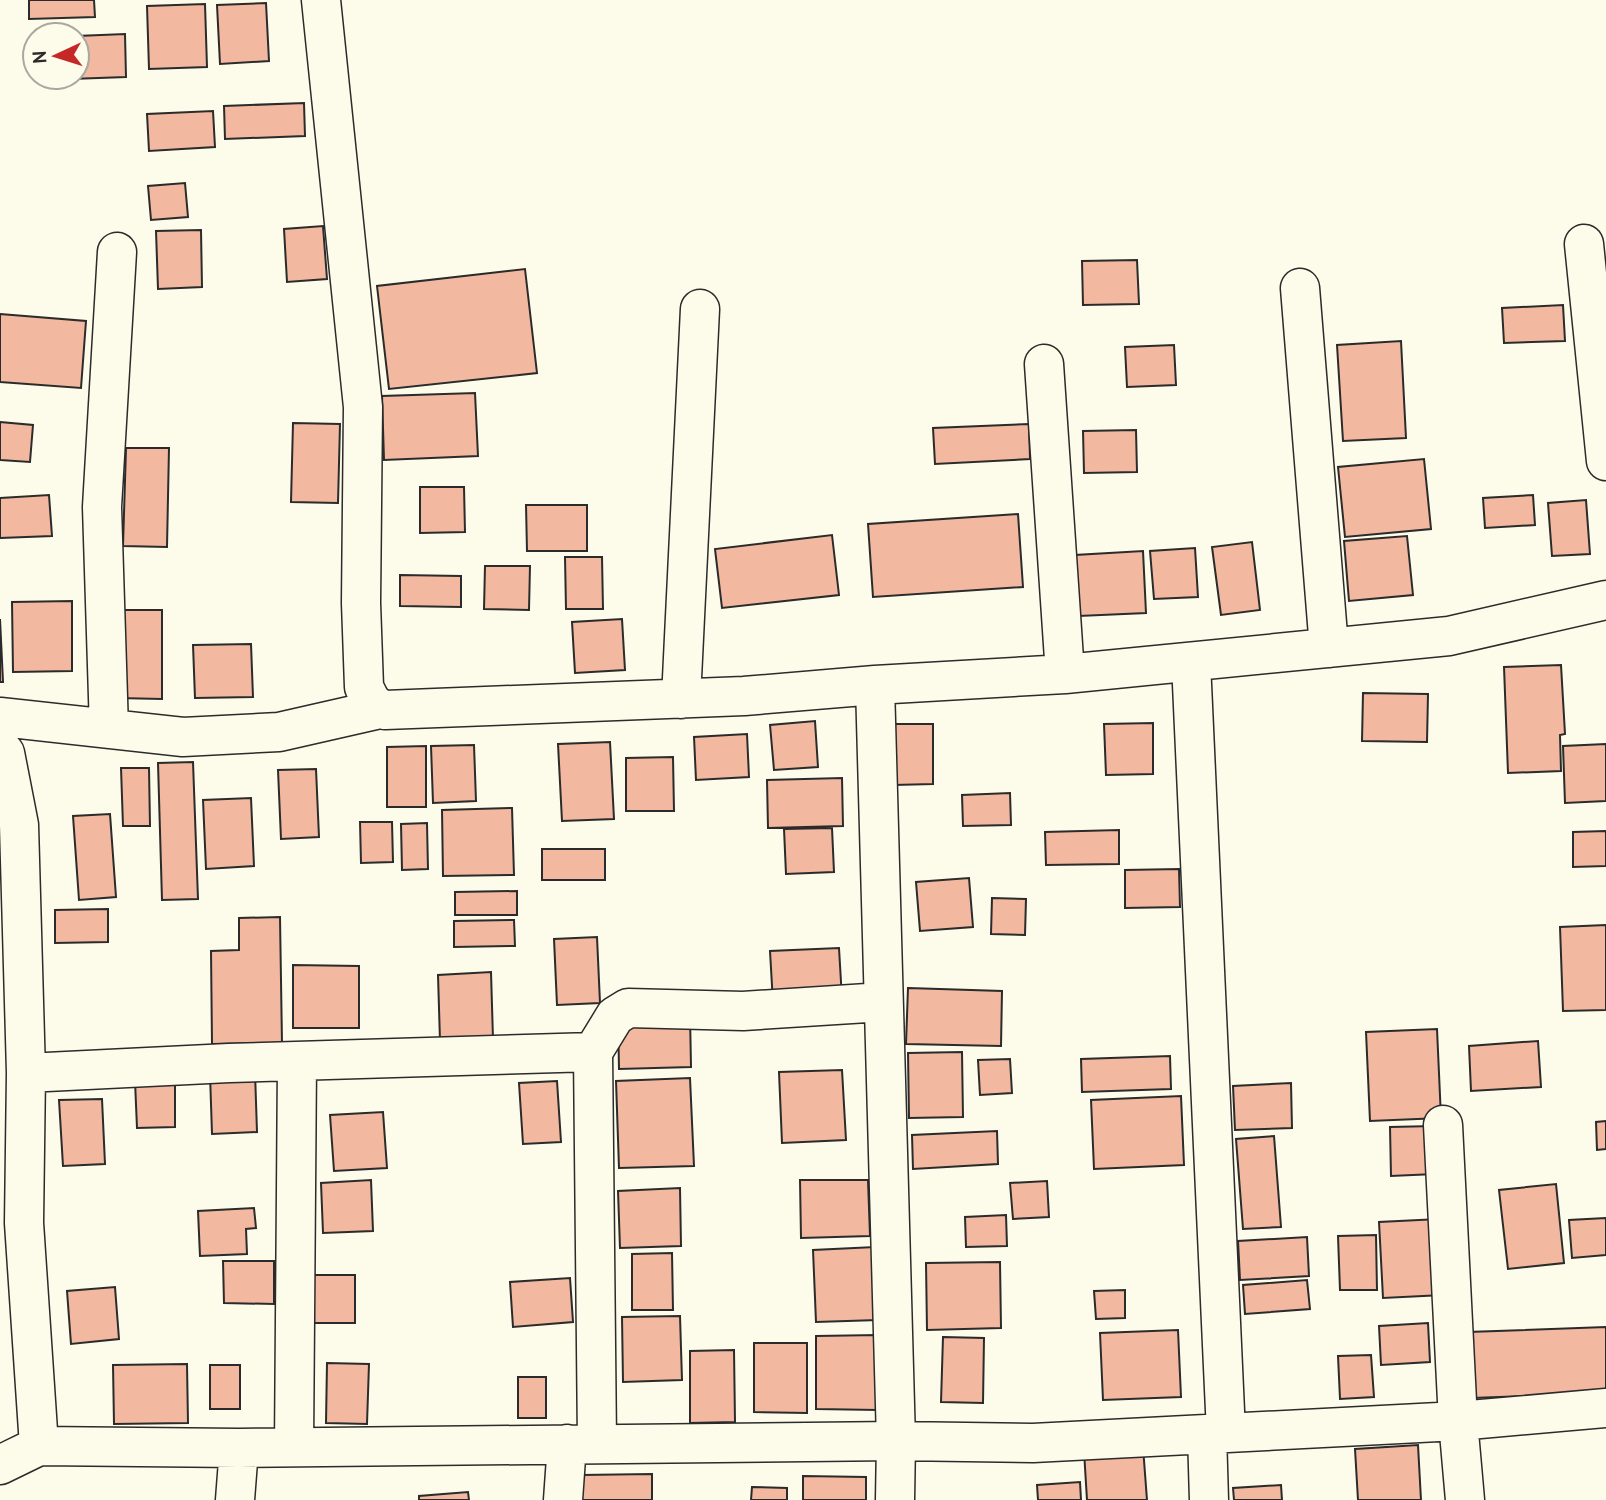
<svg xmlns="http://www.w3.org/2000/svg" width="1606" height="1500" viewBox="0 0 1606 1500" font-family="'PT Sans',sans-serif">
  <rect width="100%" height="100%" fill="#fdfbea"/>
  <path fill="#f2b8a0" stroke="#2b2b2b" stroke-width="2" d="M 29,0 L 94,0 L 95,17 L 29,19 Z
    M 266,3 L 269,61 L 220,64 L 217,5 Z
    M 205,4 L 207,67 L 149,69 L 147,6 Z
    M 125,34 L 126,77 L 42,80 L 41,77 L 77,77 L 77,36 Z
    M 304,103 L 305,136 L 225,139 L 224,106 Z
    M 213,111 L 215,147 L 149,151 L 147,114 Z
    M 185,183 L 188,217 L 151,220 L 148,186 Z
    M 323,226 L 327,279 L 287,282 L 284,229 Z
    M 201,230 L 202,287 L 158,289 L 156,231 Z
    M 1137,260 L 1139,304 L 1083,305 L 1082,261 Z
    M 525,269 L 537,373 L 389,389 L 377,286 Z
    M 1563,305 L 1565,341 L 1504,343 L 1502,308 Z
    M 0,314 L 86,321 L 81,388 L 0,382 Z
    M 1401,341 L 1406,438 L 1343,441 L 1337,345 Z
    M 1174,345 L 1176,385 L 1127,387 L 1125,347 Z
    M 475,393 L 478,456 L 384,460 L 382,396 Z
    M 0,422 L 33,425 L 30,462 L 0,460 Z
    M 293,423 L 340,424 L 338,503 L 291,502 Z
    M 1029,424 L 1030,459 L 935,464 L 933,428 Z
    M 1136,430 L 1137,472 L 1084,473 L 1083,431 Z
    M 126,448 L 169,448 L 167,547 L 123,546 Z
    M 1424,459 L 1431,529 L 1345,537 L 1338,467 Z
    M 420,487 L 464,487 L 465,532 L 420,533 Z
    M 49,495 L 52,536 L 0,538 L 0,498 Z
    M 1533,495 L 1535,525 L 1485,528 L 1483,498 Z
    M 1586,500 L 1590,554 L 1552,556 L 1548,503 Z
    M 526,505 L 587,505 L 587,551 L 527,551 Z
    M 1018,514 L 1023,587 L 873,597 L 868,524 Z
    M 832,535 L 839,595 L 722,608 L 715,549 Z
    M 1407,536 L 1413,595 L 1349,601 L 1344,541 Z
    M 1252,542 L 1260,610 L 1221,615 L 1212,547 Z
    M 1195,548 L 1198,597 L 1154,599 L 1150,551 Z
    M 1143,551 L 1146,613 L 1079,616 L 1075,555 Z
    M 565,557 L 602,557 L 603,609 L 566,609 Z
    M 485,566 L 530,566 L 529,610 L 484,609 Z
    M 400,575 L 461,576 L 461,607 L 400,606 Z
    M 72,601 L 72,671 L 13,672 L 12,602 Z
    M 117,610 L 162,610 L 162,699 L 117,698 Z
    M 0,619 L 3,682 L 0,682 Z
    M 622,619 L 625,670 L 575,673 L 572,622 Z
    M 251,644 L 253,697 L 195,698 L 193,645 Z
    M 1561,665 L 1565,734 L 1560,735 L 1561,771 L 1508,773 L 1504,667 Z
    M 1363,693 L 1428,694 L 1427,742 L 1362,741 Z
    M 815,721 L 818,767 L 774,770 L 770,725 Z
    M 1153,723 L 1153,774 L 1106,775 L 1104,724 Z
    M 894,724 L 933,724 L 933,784 L 894,785 Z
    M 747,734 L 749,777 L 696,780 L 694,737 Z
    M 610,742 L 614,819 L 562,821 L 558,744 Z
    M 1606,744 L 1606,801 L 1565,803 L 1563,746 Z
    M 474,745 L 476,801 L 433,803 L 431,746 Z
    M 426,746 L 426,807 L 387,807 L 387,747 Z
    M 673,757 L 674,811 L 626,811 L 626,758 Z
    M 193,762 L 198,899 L 162,900 L 158,763 Z
    M 121,768 L 149,768 L 150,826 L 123,826 Z
    M 316,769 L 319,837 L 281,839 L 278,770 Z
    M 842,778 L 843,826 L 768,828 L 767,780 Z
    M 1010,793 L 1011,825 L 963,826 L 962,795 Z
    M 251,798 L 254,866 L 206,869 L 203,800 Z
    M 512,808 L 514,875 L 443,876 L 442,810 Z
    M 110,814 L 116,897 L 79,900 L 73,816 Z
    M 360,822 L 392,822 L 393,862 L 361,863 Z
    M 427,823 L 428,869 L 402,870 L 401,824 Z
    M 832,828 L 834,872 L 786,874 L 784,829 Z
    M 1119,830 L 1119,864 L 1046,865 L 1045,832 Z
    M 1606,831 L 1606,866 L 1573,867 L 1573,832 Z
    M 542,849 L 605,849 L 605,880 L 542,880 Z
    M 1179,869 L 1180,907 L 1125,908 L 1125,870 Z
    M 969,878 L 973,927 L 920,931 L 916,882 Z
    M 517,891 L 517,915 L 455,915 L 455,892 Z
    M 992,898 L 1026,899 L 1025,935 L 991,934 Z
    M 108,909 L 108,942 L 55,943 L 55,910 Z
    M 280,917 L 282,1043 L 212,1044 L 211,951 L 239,950 L 239,918 Z
    M 514,920 L 515,946 L 454,947 L 454,921 Z
    M 1606,925 L 1606,1010 L 1563,1011 L 1560,927 Z
    M 597,937 L 600,1003 L 557,1005 L 554,939 Z
    M 839,948 L 842,999 L 773,1003 L 770,951 Z
    M 293,965 L 359,966 L 359,1028 L 293,1028 Z
    M 491,972 L 493,1039 L 440,1041 L 438,975 Z
    M 908,988 L 1002,991 L 1001,1046 L 906,1044 Z
    M 690,1015 L 691,1067 L 619,1069 L 618,1016 Z
    M 1437,1029 L 1441,1118 L 1370,1121 L 1366,1032 Z
    M 1538,1041 L 1541,1087 L 1471,1091 L 1469,1046 Z
    M 962,1052 L 963,1117 L 909,1118 L 908,1053 Z
    M 1170,1056 L 1171,1089 L 1082,1092 L 1081,1059 Z
    M 1010,1059 L 1012,1093 L 980,1095 L 978,1060 Z
    M 842,1070 L 846,1140 L 782,1143 L 779,1072 Z
    M 255,1072 L 257,1132 L 212,1134 L 210,1074 Z
    M 690,1078 L 694,1166 L 619,1168 L 616,1081 Z
    M 175,1080 L 175,1127 L 137,1128 L 135,1081 Z
    M 557,1081 L 561,1142 L 523,1144 L 519,1083 Z
    M 1291,1083 L 1292,1128 L 1235,1130 L 1233,1086 Z
    M 1181,1096 L 1184,1165 L 1094,1169 L 1091,1100 Z
    M 102,1099 L 105,1164 L 63,1166 L 59,1100 Z
    M 383,1112 L 387,1168 L 334,1171 L 330,1115 Z
    M 1606,1121 L 1606,1149 L 1597,1150 L 1596,1122 Z
    M 1434,1126 L 1435,1174 L 1391,1176 L 1390,1127 Z
    M 997,1131 L 998,1164 L 913,1169 L 912,1135 Z
    M 1274,1136 L 1281,1227 L 1243,1229 L 1236,1139 Z
    M 371,1180 L 373,1231 L 323,1233 L 321,1183 Z
    M 800,1180 L 868,1180 L 870,1236 L 801,1238 Z
    M 1047,1181 L 1049,1217 L 1013,1219 L 1010,1183 Z
    M 1556,1184 L 1564,1263 L 1508,1269 L 1499,1190 Z
    M 680,1188 L 681,1246 L 620,1248 L 618,1191 Z
    M 254,1208 L 256,1228 L 246,1229 L 247,1254 L 200,1256 L 198,1211 Z
    M 1006,1215 L 1007,1246 L 966,1247 L 965,1217 Z
    M 1606,1218 L 1606,1255 L 1572,1258 L 1569,1220 Z
    M 1439,1219 L 1443,1295 L 1383,1298 L 1379,1222 Z
    M 1376,1235 L 1377,1290 L 1340,1290 L 1338,1236 Z
    M 1307,1237 L 1309,1276 L 1240,1280 L 1238,1241 Z
    M 875,1247 L 878,1320 L 816,1322 L 813,1250 Z
    M 672,1253 L 673,1310 L 632,1310 L 632,1254 Z
    M 223,1261 L 274,1261 L 274,1304 L 224,1303 Z
    M 1000,1262 L 1001,1328 L 927,1330 L 926,1263 Z
    M 310,1275 L 355,1275 L 355,1323 L 311,1323 Z
    M 570,1278 L 573,1322 L 513,1327 L 510,1282 Z
    M 1307,1280 L 1310,1309 L 1245,1314 L 1243,1285 Z
    M 115,1287 L 119,1339 L 71,1344 L 67,1291 Z
    M 1125,1290 L 1125,1318 L 1096,1319 L 1094,1291 Z
    M 680,1316 L 682,1380 L 623,1382 L 622,1317 Z
    M 1428,1323 L 1430,1362 L 1381,1365 L 1379,1326 Z
    M 1606,1327 L 1606,1393 L 1472,1398 L 1468,1332 Z
    M 1178,1330 L 1181,1397 L 1103,1400 L 1100,1333 Z
    M 878,1335 L 878,1410 L 816,1409 L 816,1336 Z
    M 943,1337 L 984,1338 L 983,1403 L 941,1402 Z
    M 754,1343 L 807,1343 L 807,1413 L 754,1412 Z
    M 734,1350 L 735,1422 L 690,1423 L 690,1351 Z
    M 1371,1355 L 1374,1397 L 1340,1399 L 1338,1356 Z
    M 327,1363 L 369,1364 L 367,1424 L 326,1423 Z
    M 187,1364 L 188,1423 L 114,1424 L 113,1365 Z
    M 210,1365 L 240,1365 L 240,1409 L 210,1409 Z
    M 518,1377 L 546,1377 L 546,1418 L 518,1418 Z
    M 1418,1445 L 1421,1500 L 1358,1500 L 1355,1449 Z
    M 1143,1447 L 1147,1500 L 1087,1500 L 1084,1451 Z
    M 652,1474 L 652,1500 L 581,1500 L 581,1475 Z
    M 803,1476 L 866,1477 L 866,1500 L 803,1500 Z
    M 1080,1482 L 1081,1500 L 1038,1500 L 1037,1485 Z
    M 1281,1485 L 1282,1500 L 1234,1500 L 1233,1488 Z
    M 752,1487 L 787,1488 L 787,1500 L 751,1500 Z
    M 468,1492 L 469,1500 L 419,1500 L 419,1496 Z"/>
  <g fill="none" stroke-linecap="round" stroke-linejoin="round">
    <defs>
      <path id="minor" d="M 321,0 L 363,407 L 361,603 L 364,687 C 369,698 372,706 385,710 L 744,696 L 875,685 L 1065,674 L 1449,636 L 1606,600
        M 1584,244 L 1606,461
        M 1300,288 L 1329,648
        M 1044,364 L 1065,674
        M 1191,662 L 1226,1433
        M 875,685 L 896,1441 L 895,1500
        M 681,699 L 700,309
        M 0,717 L 183,737 L 279,732 L 380,709
        M 109,729 L 102,507 L 117,252
        M 0,747 L 5,753 L 19,825 L 26,1073 L 24,1223 L 39,1446 L 239,1448 L 896,1441 L 1033,1443 L 1458,1421 L 1606,1408
        M 593,1052 L 597,1443
        M 26,1073 L 229,1063 L 593,1052 L 615,1016 L 628,1008 L 743,1011 L 883,1002
        M 1443,1125 L 1458,1421 L 1465,1500
        M 1207,1434 L 1209,1500
        M 294,1447 L 297,1061
        M 0,1465 L 39,1446
        M 235,1500 L 239,1448
        M 563,1500 L 567,1444"/>
    </defs>
    <use href="#minor" stroke="#2b2b2b" stroke-width="41"/>
    <use href="#minor" stroke="#fdfbea" stroke-width="38"/>
  </g>
  <g transform="translate(56 56) rotate(266)"><circle r="33" fill="#fdfbea" stroke="#a9a89e" stroke-width="2"/>
  <path d="M0-5L12 26L0 18L-12 26Z" fill="#c62828"/>
  <text y="-10" font-size="19" font-weight="bold" text-anchor="middle" fill="#2b2b2b">N</text>
  </g>
</svg>
